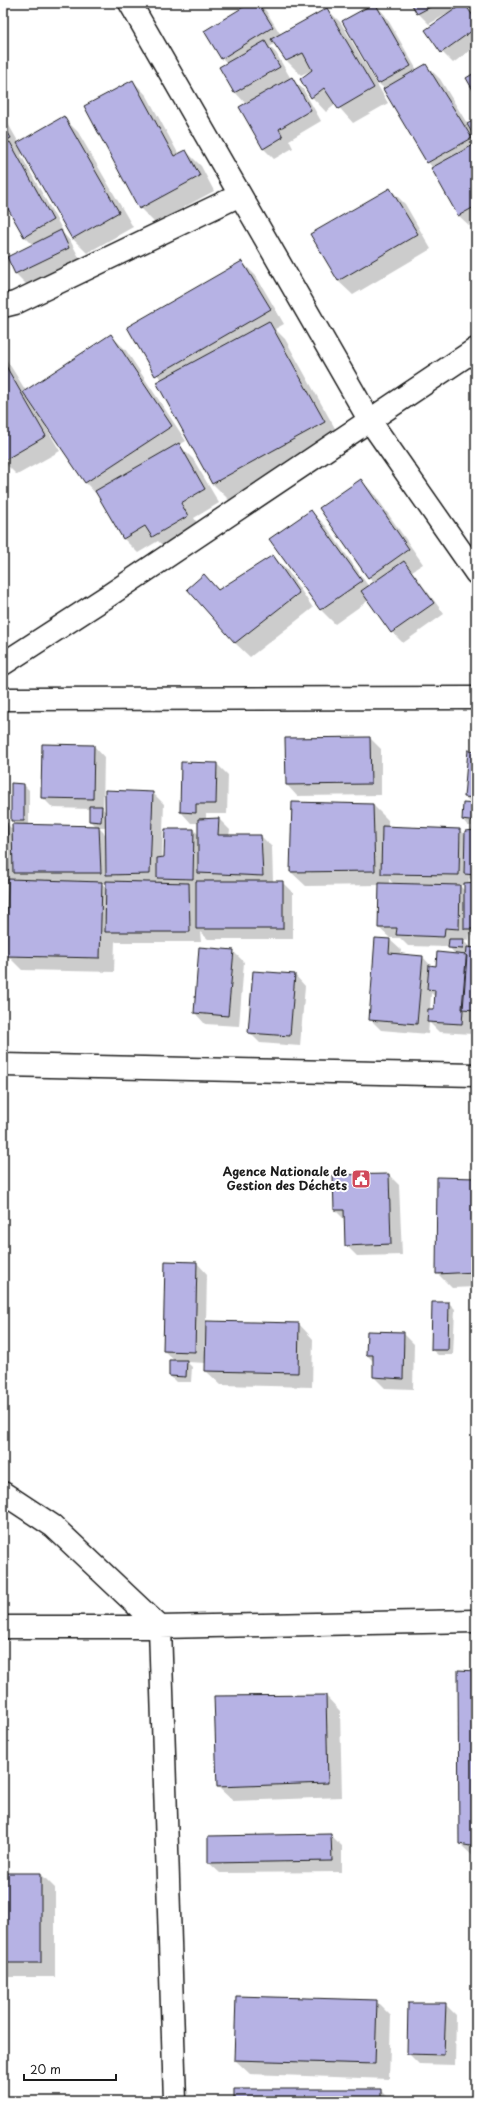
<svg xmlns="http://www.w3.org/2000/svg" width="479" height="2104" viewBox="0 0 479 2104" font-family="'Playpen Sans',sans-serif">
  <rect width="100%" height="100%" fill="#fff"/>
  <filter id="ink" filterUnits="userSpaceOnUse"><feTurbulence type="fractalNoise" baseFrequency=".025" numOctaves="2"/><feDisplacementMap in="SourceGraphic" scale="8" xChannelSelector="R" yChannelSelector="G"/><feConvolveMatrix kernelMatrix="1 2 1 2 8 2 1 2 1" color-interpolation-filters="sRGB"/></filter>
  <g filter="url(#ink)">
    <path fill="#0003" fill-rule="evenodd" d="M 252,3 L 258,3 L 266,11 L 281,35 L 327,9 L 341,23 L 388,103 L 353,123 L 336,104 L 326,112 L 312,97 L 301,79 L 312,70 L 301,75 L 287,61 L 275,43 L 270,47 L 276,53 L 291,79 L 303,89 L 321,121 L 289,140 L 293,148 L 274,159 L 263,148 L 246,104 L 235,92 L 228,64 L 222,58 Z
      M 345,3 L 358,3 L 349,8 Z
      M 413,3 L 468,3 L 464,5 L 476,18 L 476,46 L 453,63 L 442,52 L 447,14 L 429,24 L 418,13 Z
      M 375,4 L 385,15 L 417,70 L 426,65 L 440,79 L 468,125 L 476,120 L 476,223 L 470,226 L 459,216 L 433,168 L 428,162 L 385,89 L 379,84 L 343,22 Z
      M 133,81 L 147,96 L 179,155 L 186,151 L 201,166 L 214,191 L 155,223 L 140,208 Z
      M 3,115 L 19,143 L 64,118 L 78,132 L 133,227 L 87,253 L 73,239 L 23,153 L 21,155 L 63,231 L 62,232 L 71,242 L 80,259 L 27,285 L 16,274 L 8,257 L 33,245 L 24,236 L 3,198 Z
      M 390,189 L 405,204 L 431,249 L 353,295 L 338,281 Z
      M 242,262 L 256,276 L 284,324 L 275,329 L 285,339 L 341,439 L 229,500 L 212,483 L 161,380 L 128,328 Z
      M 3,283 L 7,290 L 3,293 Z
      M 110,335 L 125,349 L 186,441 L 179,445 L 193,459 L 219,503 L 194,518 L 202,530 L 167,550 L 158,541 L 138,553 L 123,538 L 99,497 L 86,483 L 48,426 L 46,427 L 60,451 L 17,475 L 3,461 L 3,354 L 26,391 Z
      M 361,480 L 375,495 L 423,564 L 412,571 L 444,614 L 403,643 L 392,632 L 369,600 L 335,624 L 321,610 L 271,539 L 311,511 L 326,526 L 369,587 L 375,583 L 369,577 Z
      M 273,556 L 287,570 L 313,608 L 250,657 L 235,643 L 204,575 L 219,590 Z
      M 370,738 L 381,749 L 381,795 L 297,796 L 287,785 L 286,739 Z
      M 94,746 L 104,757 L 103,809 L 106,812 L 106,791 L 153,793 L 164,804 L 162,858 L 165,858 L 194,830 L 199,835 L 199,823 L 191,823 L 181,812 L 217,764 L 228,775 L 227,814 L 206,814 L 206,819 L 219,819 L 230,830 L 229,836 L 261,836 L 272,847 L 273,882 L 282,882 L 293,893 L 293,939 L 208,939 L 200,932 L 201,942 L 116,942 L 115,941 L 114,972 L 22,970 L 7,955 L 9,881 L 3,881 L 3,824 L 7,824 L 13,830 L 17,826 L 12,820 L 24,785 L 29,790 L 29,826 L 96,827 L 90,821 L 90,809 L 53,808 L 42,797 ZM 98,827 L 106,827 L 106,835 ZM 101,883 L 107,883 L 107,888 Z
      M 476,752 L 476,826 L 468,826 L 463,820 L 473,805 L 465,797 Z
      M 373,805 L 388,820 L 388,827 L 459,830 L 466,836 L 476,831 L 476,940 L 470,933 L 469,940 L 461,939 L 469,946 L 468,948 L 476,949 L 476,1020 L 473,1020 L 472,1034 L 439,1032 L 429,1022 L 428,1034 L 381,1030 L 370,1019 L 390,940 L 401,950 L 400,955 L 423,957 L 432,967 L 436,967 L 456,955 L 449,947 L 408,946 L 400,938 L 390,938 L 379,928 L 380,885 L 306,886 L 291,872 ZM 469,878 L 475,883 L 469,884 ZM 389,879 L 394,884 L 389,884 ZM 459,885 L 465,885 L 465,891 ZM 431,993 L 436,997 L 435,1010 L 430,1010 Z
      M 233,951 L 244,962 L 239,1026 L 205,1024 L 195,1013 Z
      M 295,975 L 305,986 L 300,1046 L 260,1043 L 249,1032 Z
      M 389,1175 L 399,1185 L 402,1255 L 357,1256 L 346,1245 L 345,1220 L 335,1210 Z
      M 476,1179 L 476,1287 L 452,1288 L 437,1273 Z
      M 197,1263 L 207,1274 L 206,1322 L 299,1324 L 313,1339 L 312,1387 L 221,1385 L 206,1371 L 206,1363 L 187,1362 L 192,1367 L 191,1382 L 176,1382 L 170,1376 L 170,1361 L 175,1361 L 164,1351 Z
      M 433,1303 L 449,1303 L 455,1309 L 453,1355 L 438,1355 L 432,1350 Z
      M 403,1333 L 414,1344 L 413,1389 L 385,1388 L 374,1377 L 374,1362 L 367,1355 Z
      M 476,1672 L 476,1859 L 460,1844 Z
      M 326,1696 L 340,1711 L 342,1797 L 233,1801 L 218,1787 Z
      M 331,1835 L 342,1846 L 342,1872 L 220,1873 L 209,1863 Z
      M 3,1874 L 41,1874 L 55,1888 L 55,1977 L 3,1977 Z
      M 376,2001 L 391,2016 L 389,2079 L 250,2074 L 235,2060 Z
      M 445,2004 L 456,2015 L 455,2065 L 419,2064 L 408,2053 Z
      M 380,2090 L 391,2101 L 235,2101 Z"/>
    <path fill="#b6b2e4" stroke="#1c1c1c" d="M 250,3 L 258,3 L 273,27 L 221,59 L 204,31 Z
      M 375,3 L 411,66 L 378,84 L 342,21 Z
      M 411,3 L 438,3 L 417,14 Z
      M 464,3 L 476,20 L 476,28 L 441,53 L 425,30 Z
      M 327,8 L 374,88 L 338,109 L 324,88 L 311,98 L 300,79 L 312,70 L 303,53 L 286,61 L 271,39 Z
      M 265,41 L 280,67 L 234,93 L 219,67 Z
      M 426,64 L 472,138 L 427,163 L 383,89 Z
      M 476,72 L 476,95 L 466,78 Z
      M 292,77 L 311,110 L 279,129 L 283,137 L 263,149 L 239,107 Z
      M 133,80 L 174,156 L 186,150 L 200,176 L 139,209 L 84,106 Z
      M 64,116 L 119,212 L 72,239 L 17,143 Z
      M 476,119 L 476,140 L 467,124 Z
      M 3,124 L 11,138 L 3,142 Z
      M 10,142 L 53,220 L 24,237 L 3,200 L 3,145 Z
      M 475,144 L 476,206 L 458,216 L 431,168 Z
      M 390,188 L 418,234 L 338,281 L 310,234 Z
      M 61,230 L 69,248 L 15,274 L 7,257 Z
      M 242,261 L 271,309 L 155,376 L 127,327 Z
      M 269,321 L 325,422 L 212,484 L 156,382 Z
      M 111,334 L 172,426 L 85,483 L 23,392 Z
      M 3,361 L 46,436 L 3,461 Z
      M 179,443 L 205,489 L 181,503 L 188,516 L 152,537 L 145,526 L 123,539 L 95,491 Z
      M 361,479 L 409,549 L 368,578 L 319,508 Z
      M 311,510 L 362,581 L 320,610 L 269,539 Z
      M 273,555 L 299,593 L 235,643 L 187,589 L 204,574 L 218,590 Z
      M 404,561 L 434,603 L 391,633 L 361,591 Z
      M 370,737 L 371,784 L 286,785 L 285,738 Z
      M 42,744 L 94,745 L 93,799 L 41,798 Z
      M 468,750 L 476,751 L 476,798 L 464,797 Z
      M 181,762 L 217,763 L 216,804 L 196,804 L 196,813 L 180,812 Z
      M 11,783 L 24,784 L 24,821 L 11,821 Z
      M 105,790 L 153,792 L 150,874 L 106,875 Z
      M 292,802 L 373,804 L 375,871 L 290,872 Z
      M 463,803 L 476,804 L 476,822 L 462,820 Z
      M 89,806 L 102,806 L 101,822 L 89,821 Z
      M 219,818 L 218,835 L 261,835 L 263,876 L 198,873 L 198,819 Z
      M 3,823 L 7,823 L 8,870 L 3,870 Z
      M 12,824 L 99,826 L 101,873 L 13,873 Z
      M 382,826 L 460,829 L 459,875 L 381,874 Z
      M 165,829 L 194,829 L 193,879 L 157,878 L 157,858 L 164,857 Z
      M 476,830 L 476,875 L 464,874 L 465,831 Z
      M 8,879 L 102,882 L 100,958 L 6,956 Z
      M 106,881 L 189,883 L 190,932 L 105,932 Z
      M 196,881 L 283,881 L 283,929 L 196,929 Z
      M 476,882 L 476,929 L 464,929 L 464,883 Z
      M 379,883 L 460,885 L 459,929 L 445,928 L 444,937 L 396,935 L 397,928 L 378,928 Z
      M 375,938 L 390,939 L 389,953 L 423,956 L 417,1024 L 369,1020 Z
      M 449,939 L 464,939 L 463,949 L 448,948 Z
      M 199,947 L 234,950 L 228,1016 L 194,1013 Z
      M 467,947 L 476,948 L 476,1010 L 462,1009 Z
      M 437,952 L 467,955 L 462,1024 L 427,1022 L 428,1009 L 434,1009 L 435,990 L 427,989 L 429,965 L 436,966 Z
      M 253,971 L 295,974 L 290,1036 L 248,1033 Z
      M 389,1174 L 391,1244 L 345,1246 L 344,1210 L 334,1210 L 333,1175 Z
      M 437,1177 L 476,1178 L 476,1272 L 436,1274 Z
      M 165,1261 L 197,1262 L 195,1352 L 163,1351 Z
      M 432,1302 L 449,1302 L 448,1350 L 431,1350 Z
      M 206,1321 L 299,1323 L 298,1373 L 205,1371 Z
      M 367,1331 L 404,1332 L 403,1379 L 373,1377 L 373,1355 L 366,1355 Z
      M 169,1360 L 187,1360 L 186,1377 L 169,1376 Z
      M 458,1670 L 476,1671 L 476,1847 L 459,1844 Z
      M 326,1695 L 328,1783 L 217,1787 L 214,1696 Z
      M 331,1834 L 332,1861 L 208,1863 L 208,1836 Z
      M 3,1873 L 41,1873 L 41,1963 L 3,1963 Z
      M 236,1996 L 377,2000 L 375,2064 L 234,2060 Z
      M 408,2003 L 446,2003 L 444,2055 L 407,2054 Z
      M 234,2089 L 381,2089 L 381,2101 L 234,2101 Z"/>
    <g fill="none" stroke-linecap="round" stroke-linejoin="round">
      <defs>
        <path id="minor" d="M 130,3 L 370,421 L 476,573
          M 3,306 L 15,303 L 240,195
          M 3,664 L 108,596 L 476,349
          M 3,699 L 476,698
          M 3,1065 L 476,1075
          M 3,1493 L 53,1526 L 160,1627 L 175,2101
          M 3,1627 L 160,1627 L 476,1621"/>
      </defs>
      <use href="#minor" stroke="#1c1c1c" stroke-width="25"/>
      <use href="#minor" stroke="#fff" stroke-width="22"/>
    </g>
  </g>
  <defs>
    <symbol id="civic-square" viewBox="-11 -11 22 22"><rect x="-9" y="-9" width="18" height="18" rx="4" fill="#d1495b" stroke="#fff"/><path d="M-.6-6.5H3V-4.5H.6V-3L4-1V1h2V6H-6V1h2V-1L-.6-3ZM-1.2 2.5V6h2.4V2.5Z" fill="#fff"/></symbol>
  </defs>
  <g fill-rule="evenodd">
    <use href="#civic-square" x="350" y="1168" width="22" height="22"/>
  </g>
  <g text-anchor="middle" stroke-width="4" stroke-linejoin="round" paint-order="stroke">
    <g font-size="12" font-weight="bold" fill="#1c1c1c" stroke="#fff" text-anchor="end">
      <text x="347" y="1176">Agence Nationale de<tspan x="347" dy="14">Gestion des Déchets</tspan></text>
    </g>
  </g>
  <rect width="479" height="2104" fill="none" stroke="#fff" stroke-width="16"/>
  <rect x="8" y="8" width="463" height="2088" fill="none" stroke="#1c1c1c" stroke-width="1.5" filter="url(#ink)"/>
  <path d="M24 2074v6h92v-6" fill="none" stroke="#1c1c1c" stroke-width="2"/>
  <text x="30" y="2074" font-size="12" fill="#1c1c1c" stroke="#ffffff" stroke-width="3" paint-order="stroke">20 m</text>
</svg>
